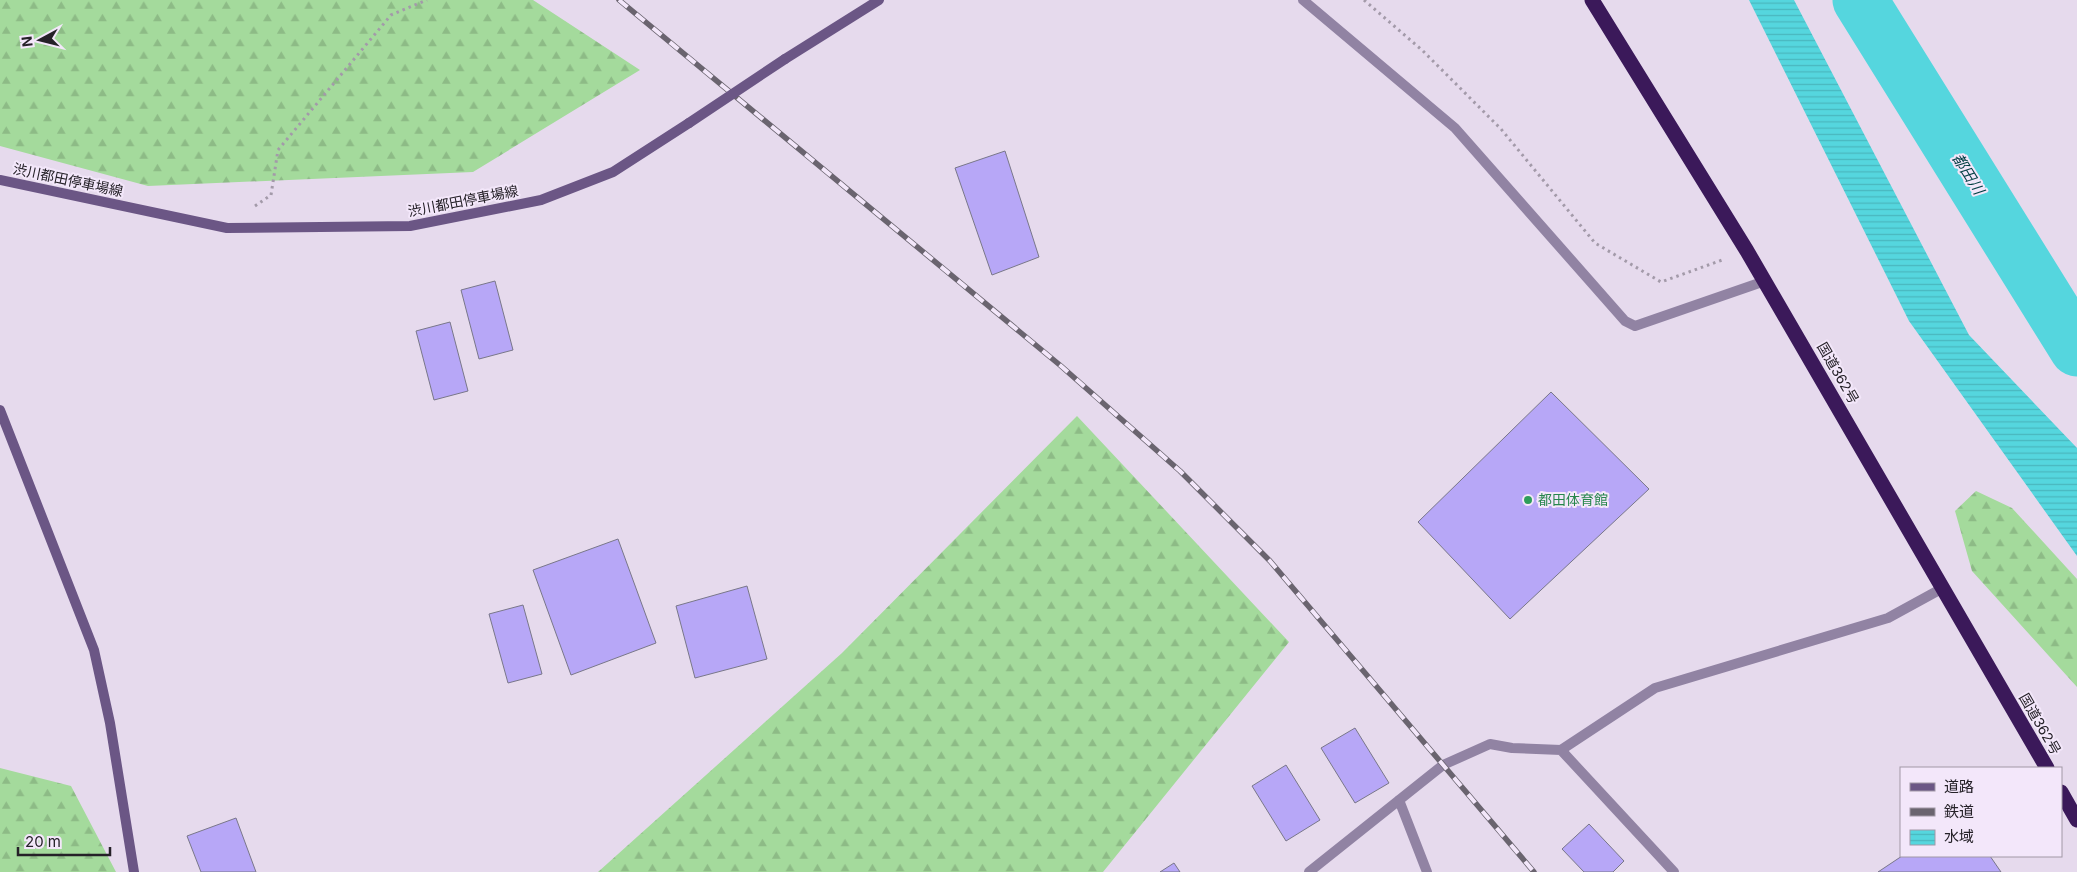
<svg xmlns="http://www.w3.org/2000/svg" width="2077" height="872" viewBox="0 0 2077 872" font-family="Inter,'Noto Sans JP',sans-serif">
  <defs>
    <pattern id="forest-firs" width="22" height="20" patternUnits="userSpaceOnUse" patternTransform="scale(1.25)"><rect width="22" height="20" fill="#a4da9c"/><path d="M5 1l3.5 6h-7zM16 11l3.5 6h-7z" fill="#8dbb86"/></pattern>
    <pattern id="water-rules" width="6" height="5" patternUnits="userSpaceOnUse" patternTransform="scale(1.25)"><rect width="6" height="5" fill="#55d6de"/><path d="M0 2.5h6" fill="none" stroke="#4ab7be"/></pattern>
  </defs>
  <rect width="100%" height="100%" fill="#e6daed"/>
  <path fill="url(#forest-firs)" d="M 0,0 L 533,0 L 640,70 L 473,172 L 148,186 L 0,146 Z
    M 1077,416 L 1289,642 L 1103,872 L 598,872 L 842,653 Z
    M 1976,491 L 2012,508 L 2077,579 L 2077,687 L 1972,571 L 1955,511 Z
    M 0,768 L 71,786 L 116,872 L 0,872 Z"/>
  <path fill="url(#water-rules)" d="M 1749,0 L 1794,0 L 1969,335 L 2077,448 L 2077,556 L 1909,321 Z"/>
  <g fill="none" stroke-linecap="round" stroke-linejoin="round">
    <path stroke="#55d6de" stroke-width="55" d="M 1860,0 L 2077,349"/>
  </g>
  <path fill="#b7a7f7" stroke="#797789" d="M 1005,151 L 1039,257 L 992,275 L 955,168 Z
    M 495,281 L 513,350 L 479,359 L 461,290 Z
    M 450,322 L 468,391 L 434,400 L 416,331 Z
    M 1551,392 L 1649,489 L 1510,619 L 1418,522 Z
    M 618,539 L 656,643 L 571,675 L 533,570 Z
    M 747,586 L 767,659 L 695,678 L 676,606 Z
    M 523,605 L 542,674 L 508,683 L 489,614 Z
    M 1355,728 L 1389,783 L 1355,803 L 1321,748 Z
    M 1286,765 L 1320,820 L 1286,841 L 1252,786 Z
    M 236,818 L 256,872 L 201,872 L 187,836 Z
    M 1589,824 L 1624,861 L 1613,872 L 1584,872 L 1562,849 Z
    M 1902,856 L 1990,856 L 2001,872 L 1878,872 Z
    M 1174,863 L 1180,872 L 1160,872 Z"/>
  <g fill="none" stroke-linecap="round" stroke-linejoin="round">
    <path stroke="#a39aa9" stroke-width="3" stroke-dasharray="2.5 4" stroke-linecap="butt" d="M 1364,0 L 1423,51 L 1501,129 L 1595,243 L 1661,282 L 1725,259
      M 255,206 L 271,195 L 278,150 L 391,15 L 427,0"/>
    <path stroke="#9183a3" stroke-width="10" d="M 1303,0 L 1455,128 L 1625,321 L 1635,326 L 1765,281
      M 1561,750 L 1674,872
      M 1399,800 L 1427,872
      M 1309,872 L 1443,765 L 1490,744 L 1512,748 L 1561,750 L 1655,688 L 1888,618 L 1941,589"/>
    <path stroke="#6b5685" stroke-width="10" d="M 785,59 L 879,0
      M 0,180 L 227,228 L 410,226 L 541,200 L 613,172 L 689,123
      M 0,410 L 94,650 L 110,723 L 134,872"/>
    <path stroke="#3b195a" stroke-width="15" d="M 1592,0 L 1747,251 L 2047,768
      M 2061,792 L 2077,820"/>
    <defs>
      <path id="rail" d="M 619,0 L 1061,366 L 1180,471 L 1270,561 L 1534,872"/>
    </defs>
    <use href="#rail" stroke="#6a646f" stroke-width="5.5"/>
    <use href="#rail" stroke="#f3e7fa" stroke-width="4" stroke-dasharray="11" stroke-linecap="butt"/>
    <path stroke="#6b5685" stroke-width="10" d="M 689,123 L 785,59"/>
  </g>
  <circle fill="#2e9e5b" stroke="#f3e7fa" stroke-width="2" cx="1528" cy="500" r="5"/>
  <g text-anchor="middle" stroke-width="4" stroke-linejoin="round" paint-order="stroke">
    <g font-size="14" fill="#252128" stroke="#f3e7fa">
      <text transform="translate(68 180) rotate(12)" y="5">渋川都田停車場線</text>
      <text transform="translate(463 201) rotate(-11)" y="5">渋川都田停車場線</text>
      <text transform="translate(1838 373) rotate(60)" y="5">国道362号</text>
      <text transform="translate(2040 724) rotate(60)" y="5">国道362号</text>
    </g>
    <g font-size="14" fill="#27864d" stroke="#f3e7fa" text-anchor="start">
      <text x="1538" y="505">都田体育館</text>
    </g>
    <g font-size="15" font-style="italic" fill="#003e42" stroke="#f3e7fa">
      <text transform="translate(1968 174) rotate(58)" y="5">都田川</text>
    </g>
  </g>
  <rect x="1900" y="767" width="162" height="90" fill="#f3e7fa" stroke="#a198a6"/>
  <rect x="1910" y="783" width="25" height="8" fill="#6b5685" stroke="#a198a6"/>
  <text x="1944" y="792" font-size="15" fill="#252128">道路</text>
  <rect x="1910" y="808" width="25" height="8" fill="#6a646f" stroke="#a198a6"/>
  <text x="1944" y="817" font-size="15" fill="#252128">鉄道</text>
  <rect x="1910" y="830" width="25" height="15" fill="url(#water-rules)" stroke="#a198a6"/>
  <text x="1944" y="842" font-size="15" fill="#252128">水域</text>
  <g transform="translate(40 40) rotate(263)" stroke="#f3e7fa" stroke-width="4" paint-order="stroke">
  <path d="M0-4L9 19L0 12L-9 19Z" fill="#252128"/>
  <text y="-8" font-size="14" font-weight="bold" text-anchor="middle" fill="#252128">N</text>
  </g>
  <path d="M18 847v8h92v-8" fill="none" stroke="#252128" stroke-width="2.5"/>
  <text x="25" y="847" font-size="15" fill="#252128" stroke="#f3e7fa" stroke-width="4" paint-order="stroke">20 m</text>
</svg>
